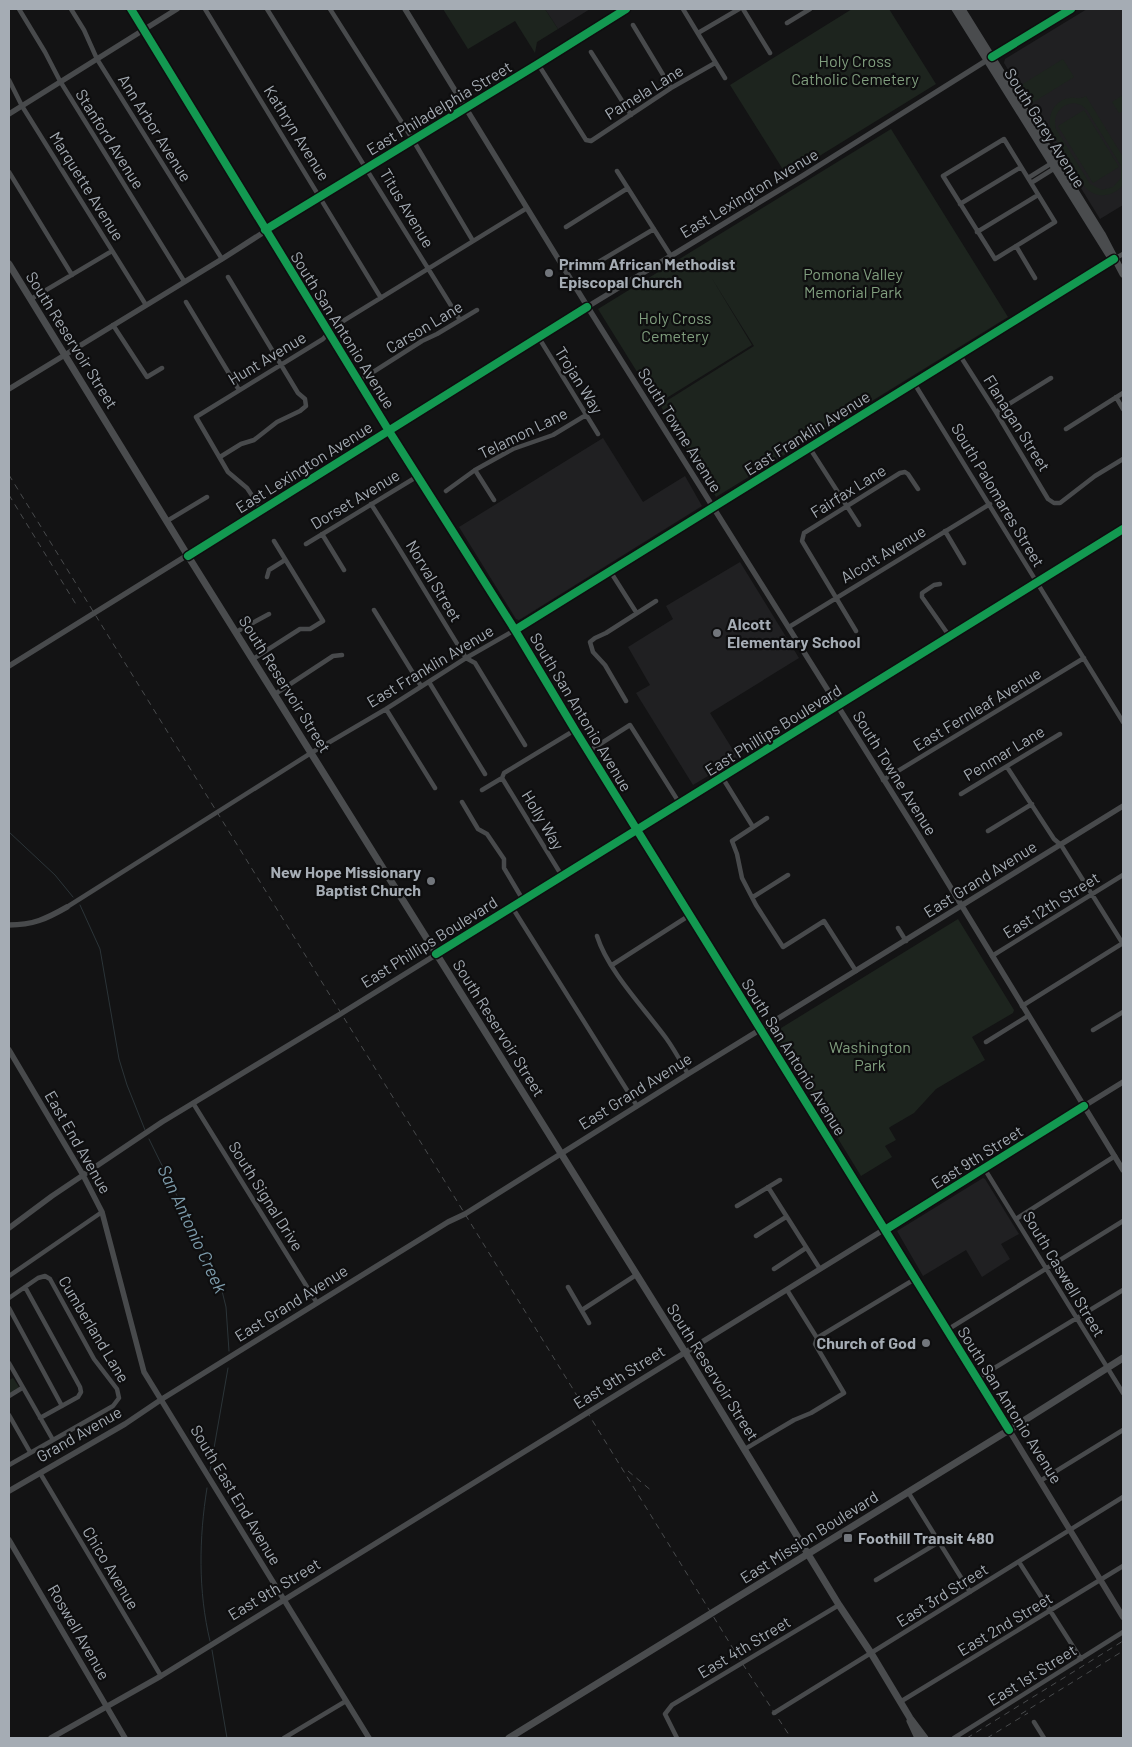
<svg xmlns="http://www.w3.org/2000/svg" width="1132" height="1747" viewBox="0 0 1132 1747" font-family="Barlow,sans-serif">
  <rect width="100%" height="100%" fill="#131314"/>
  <path fill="#202022" d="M 545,9 L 590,9 L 558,29 Z
    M 1087,9 L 1123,9 L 1123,205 L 1100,219 L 1004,63 L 1005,59 Z
    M 603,438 L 643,502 L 685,476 L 702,506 L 519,620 L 516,619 L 459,527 Z
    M 740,562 L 799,658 L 710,713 L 738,758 L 693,785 L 636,693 L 650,685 L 628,647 L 673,619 L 666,606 Z
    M 983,1178 L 985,1179 L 1019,1234 L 1001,1244 L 1010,1259 L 982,1277 L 966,1250 L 923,1276 L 897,1231 Z"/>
  <path fill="#1d241e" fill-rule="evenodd" d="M 443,9 L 545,9 L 558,29 L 537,42 L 535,53 L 515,21 L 468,49 Z
    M 852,9 L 889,9 L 936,84 L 787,176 L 730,85 Z
    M 1063,59 L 1074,77 L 1029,105 L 1018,87 Z
    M 1123,95 L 1123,111 L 1119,113 L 1112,102 Z
    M 1086,96 L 1123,157 L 1123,185 C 1114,196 1099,199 1088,190 C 1078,181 1060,147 1052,133 C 1046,118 1053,100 1070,98 C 1076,97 1080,100 1086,96 ZM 1074,103 L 1081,105 L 1087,110 L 1121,166 L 1121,178 L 1113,187 L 1102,190 L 1090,184 L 1056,129 C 1052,116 1060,104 1074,103 Z
    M 1084,110 L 1119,167 L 1093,183 L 1058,126 Z
    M 891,129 L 1008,317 L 716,497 L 660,405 L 754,346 L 711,277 L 752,345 L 657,404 L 598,309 Z
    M 958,919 L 1014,1010 L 1013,1013 L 972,1037 L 985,1060 L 936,1089 L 914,1113 L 890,1127 L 889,1128 L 896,1140 L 885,1146 L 892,1157 L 861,1176 L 773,1033 Z
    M 13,1378 L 19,1387 L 9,1394 L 9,1380 Z"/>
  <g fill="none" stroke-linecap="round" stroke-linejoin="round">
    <path stroke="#2b3438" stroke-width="1" d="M 9,832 L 55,875 L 73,897
      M 80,905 L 100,949 L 119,1059 L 127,1085 L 145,1130
      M 149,1139 L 220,1283 L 226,1307 L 229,1351
      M 210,1471 L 228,1368
      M 207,1488 C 199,1538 198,1591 210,1641
      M 212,1650 L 227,1738"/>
    <path stroke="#484a4c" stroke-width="4.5" d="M 19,9 L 45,52 L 60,81 L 184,281
      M 71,9 L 84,30 L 97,59 L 222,259
      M 131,9 L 265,230
      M 205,9 L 381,298
      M 267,9 L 460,320
      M 330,9 L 413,140 L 473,241
      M 683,9 L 725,78
      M 743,9 L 770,53
      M 787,23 L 810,9
      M 633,25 L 671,88
      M 698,33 L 739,9
      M 591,52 L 631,115
      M 538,64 L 586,140 L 591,141 L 671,88 L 715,63
      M 9,80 L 22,106 L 146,305
      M 1004,139 L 1055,222 L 995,259 L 943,176 Z
      M 617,171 L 671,256
      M 9,172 L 72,275
      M 1028,178 L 1052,163
      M 1031,183 L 1055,168
      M 960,204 L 1021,167
      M 566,227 L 628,188
      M 977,232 L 1038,195
      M 1016,246 L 1035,278
      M 1114,259 L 1123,254
      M 590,267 L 654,229
      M 31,299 L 112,251
      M 186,302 L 239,390
      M 113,325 L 147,377 L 162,368
      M 539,338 L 598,434
      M 959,354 L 996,412 L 1048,499 L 1054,503 L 1060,503 L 1095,476 L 1123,459
      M 359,381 L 422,341 L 437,334 L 477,310
      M 914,383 L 1123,722
      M 1116,397 L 1123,409
      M 996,412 L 1051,378
      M 1066,429 L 1123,393
      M 809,447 L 859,525
      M 220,457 L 241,444 L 254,440 L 277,422 L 300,411 L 306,406 L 305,399 L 298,393 L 228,277
      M 475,470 L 494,500
      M 446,491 L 475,470 L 513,449 L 553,435 L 586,415
      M 371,504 C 404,555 434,607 466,658 L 475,663 L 525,745
      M 261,509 L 247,488 L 228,472 L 196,417 L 323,339 L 335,326 L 527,208
      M 167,521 L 207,497
      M 945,531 L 964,563
      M 322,534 L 344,570
      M 306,544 L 418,476
      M 610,571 L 636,612
      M 267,577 L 269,570 L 285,560
      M 940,584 L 934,585 L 922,593 L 922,597 L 950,637
      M 374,610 L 421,686
      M 789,627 L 990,504
      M 856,631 L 802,541 L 804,533 L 900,473 L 905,472 L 908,474 L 918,489
      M 236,632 L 269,614
      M 253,659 L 300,629 L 310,629 L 323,621 L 274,541
      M 429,682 L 485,774
      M 275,694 L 333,656 L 342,655
      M 626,701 L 605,665 L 593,652 L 590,642 L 595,638 L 606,633 L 656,601
      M 386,709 L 435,788
      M 589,751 L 630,725 L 680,804
      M 1007,767 L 1054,839 L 1061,845 L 1123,944
      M 722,777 L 753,827
      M 502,778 L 562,876
      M 883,780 L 1084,658
      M 482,790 L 502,778 L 504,773 L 575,730
      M 961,794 L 1060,734
      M 462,802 L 478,829 L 487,834 L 504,859 L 504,868 L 523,900
      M 767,818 L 732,841 L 737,854 L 742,878 L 756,905 L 783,947 L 824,921 L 856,971
      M 988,831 L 1032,804
      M 753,897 L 788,875
      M 67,907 L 311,753 L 386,709 L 466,658 L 515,630
      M 512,907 L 637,1106
      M 898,928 L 906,941
      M 597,936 C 608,971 644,1008 666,1038 C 674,1049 681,1062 688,1074
      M 992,956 L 1123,875
      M 612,965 L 690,915
      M 1022,1006 L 1123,943
      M 1093,1030 L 1123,1012
      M 986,1042 L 1028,1016
      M 193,1103 L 317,1303
      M 984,1168 L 1123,1393
      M 768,1187 L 820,1269
      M 737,1206 L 780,1180
      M 1016,1219 L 1115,1156
      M 756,1236 L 786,1217
      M 774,1269 L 806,1248
      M 9,1276 L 102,1212
      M 25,1287 L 80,1387 L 81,1392 L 78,1397 L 40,1418
      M 568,1287 L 589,1323
      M 9,1298 L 38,1278 L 45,1276 L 50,1279 L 94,1359 L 117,1389 L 119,1398 L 113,1406 L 9,1465
      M 9,1308 L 62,1406
      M 582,1310 L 636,1275
      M 947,1330 L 1123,1221
      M 817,1338 L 915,1279
      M 9,1363 L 53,1440
      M 978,1378 L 1123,1290
      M 9,1396 L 22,1388
      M 9,1415 L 30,1452
      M 745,1449 L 794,1420 L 811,1413 L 844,1393 L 815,1344 L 817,1338 L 787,1290
      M 40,1473 L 161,1676
      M 1040,1481 L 1123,1430
      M 908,1492 L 970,1592
      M 1019,1562 L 1081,1659
      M 876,1580 L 939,1542
      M 900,1702 L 1123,1566
      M 774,1713 L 1123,1497
      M 1034,1722 L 1044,1738
      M 284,1738 L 346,1701
      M 677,1738 L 665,1714 L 672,1705 L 839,1605
      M 954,1738 L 1123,1632"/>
    <path stroke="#484a4c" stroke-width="5.5" d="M 405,9 L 592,314 L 918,834 L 1123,1170
      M 9,114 L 177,9
      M 265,230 L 389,431 L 515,630 L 575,730 L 1009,1430
      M 9,389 L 222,259 L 320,196 L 538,64 L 626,9
      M 515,630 L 1114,259
      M 9,666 L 587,307 L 804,175 L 992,57 L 1071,9
      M 9,925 C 33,925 46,919 67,907
      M 9,1050 L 83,1175 L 102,1212 L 144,1372 L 369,1738
      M 9,1228 L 52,1196 L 162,1122 L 342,1013 L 1123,529
      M 9,1491 L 125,1424 L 162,1399 L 448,1222 L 465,1214 L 688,1074 L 1123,806
      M 9,1540 L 125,1738
      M 51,1738 L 161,1676 L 1123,1082"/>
    <path stroke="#47484a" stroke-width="6" d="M 1009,1430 L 1123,1617"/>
    <path stroke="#4a4c4e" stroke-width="7" d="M 955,9 L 1109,255 L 1112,258
      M 962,9 L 1102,234 L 1123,274
      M 9,264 L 188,556 L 685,1352 L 839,1605 L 871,1653 L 910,1718 L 925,1738
      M 910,1721 L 918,1738
      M 509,1738 L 1009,1430 L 1123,1358"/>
    <path stroke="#484a4c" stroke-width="1" stroke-dasharray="6 5" stroke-linecap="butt" d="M 9,475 L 742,1663 L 791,1738
      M 9,495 L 77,606
      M 628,1471 L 653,1492
      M 1021,1714 L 1123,1651
      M 967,1738 L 1123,1641
      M 987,1738 L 1028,1713"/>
    <defs>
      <path id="cycleway" d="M 131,9 L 389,431 L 515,630 L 575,730 L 1009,1430
        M 992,57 L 1071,9
        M 265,230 L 538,64 L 626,9
        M 188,556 L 587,307
        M 515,630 L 1114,259
        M 436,954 L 1123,529
        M 885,1230 L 1084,1106"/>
    </defs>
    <use href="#cycleway" stroke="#0e0e0f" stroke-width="11"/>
    <use href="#cycleway" stroke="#139951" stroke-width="8"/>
  </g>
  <g fill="#72767c" stroke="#0e0e0f" stroke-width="2">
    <circle cx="549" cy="273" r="5"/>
    <circle cx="717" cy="633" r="5"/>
    <circle cx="431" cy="881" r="5"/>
    <circle cx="926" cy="1343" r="5"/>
    <rect x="843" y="1533" width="10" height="10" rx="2.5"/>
  </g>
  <g text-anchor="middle" stroke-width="4.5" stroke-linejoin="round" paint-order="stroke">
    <g font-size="16" fill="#809e7e" stroke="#0e0e0f">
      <text x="855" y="67">Holy Cross<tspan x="855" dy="18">Catholic Cemetery</tspan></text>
      <text x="853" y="280">Pomona Valley<tspan x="853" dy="18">Memorial Park</tspan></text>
      <text x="675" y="324">Holy Cross<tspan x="675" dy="18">Cemetery</tspan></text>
      <text x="870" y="1053">Washington<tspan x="870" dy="18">Park</tspan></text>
    </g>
    <g font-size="16" fill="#a5acb4" stroke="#0e0e0f">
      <text transform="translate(644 92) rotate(-32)" y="6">Pamela Lane</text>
      <text transform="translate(439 108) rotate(-31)" y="6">East Philadelphia Street</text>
      <text transform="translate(155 128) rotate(58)" y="6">Ann Arbor Avenue</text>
      <text transform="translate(1045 128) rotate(58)" y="6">South Garey Avenue</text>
      <text transform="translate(297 133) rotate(58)" y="6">Kathryn Avenue</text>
      <text transform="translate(110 139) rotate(58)" y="6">Stanford Avenue</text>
      <text transform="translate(87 186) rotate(58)" y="6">Marquette Avenue</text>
      <text transform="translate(749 193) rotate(-31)" y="6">East Lexington Avenue</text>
      <text transform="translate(407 208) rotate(59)" y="6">Titus Avenue</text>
      <text transform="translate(424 327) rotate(-31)" y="6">Carson Lane</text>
      <text transform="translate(343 330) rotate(58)" y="6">South San Antonio Avenue</text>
      <text transform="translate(72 340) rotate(58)" y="6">South Reservoir Street</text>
      <text transform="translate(267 358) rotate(-31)" y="6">Hunt Avenue</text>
      <text transform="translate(579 380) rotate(58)" y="6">Trojan Way</text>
      <text transform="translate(1017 423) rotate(58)" y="6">Flanagan Street</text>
      <text transform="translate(680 430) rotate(58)" y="6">South Towne Avenue</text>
      <text transform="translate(523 433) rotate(-26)" y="6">Telamon Lane</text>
      <text transform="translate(807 433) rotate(-32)" y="6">East Franklin Avenue</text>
      <text transform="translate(304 467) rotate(-32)" y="6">East Lexington Avenue</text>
      <text transform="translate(848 491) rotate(-32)" y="6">Fairfax Lane</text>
      <text transform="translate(998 495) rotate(59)" y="6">South Palomares Street</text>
      <text transform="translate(355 499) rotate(-31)" y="6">Dorset Avenue</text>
      <text transform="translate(883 554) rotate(-31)" y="6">Alcott Avenue</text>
      <text transform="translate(434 581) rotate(59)" y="6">Norval Street</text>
      <text transform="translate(430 666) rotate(-31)" y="6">East Franklin Avenue</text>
      <text transform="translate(285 684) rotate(58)" y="6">South Reservoir Street</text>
      <text transform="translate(977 709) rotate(-31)" y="6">East Fernleaf Avenue</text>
      <text transform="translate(581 712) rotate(59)" y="6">South San Antonio Avenue</text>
      <text transform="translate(773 730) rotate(-32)" y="6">East Phillips Boulevard</text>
      <text transform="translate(1004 753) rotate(-31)" y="6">Penmar Lane</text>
      <text transform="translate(895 773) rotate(58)" y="6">South Towne Avenue</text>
      <text transform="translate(543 820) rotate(59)" y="6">Holly Way</text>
      <text transform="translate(980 879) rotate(-32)" y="6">East Grand Avenue</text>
      <text transform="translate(1051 905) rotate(-32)" y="6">East 12th Street</text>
      <text transform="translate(429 942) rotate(-32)" y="6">East Phillips Boulevard</text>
      <text transform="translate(499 1028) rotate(58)" y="6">South Reservoir Street</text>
      <text transform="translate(794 1057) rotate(58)" y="6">South San Antonio Avenue</text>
      <text transform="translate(635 1091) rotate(-32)" y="6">East Grand Avenue</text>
      <text transform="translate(78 1142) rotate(60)" y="6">East End Avenue</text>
      <text transform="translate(977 1157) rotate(-32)" y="6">East 9th Street</text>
      <text transform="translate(266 1196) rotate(58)" y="6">South Signal Drive</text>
      <text transform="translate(1064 1274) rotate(59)" y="6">South Caswell Street</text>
      <text transform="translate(291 1303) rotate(-32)" y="6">East Grand Avenue</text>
      <text transform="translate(94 1329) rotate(59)" y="6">Cumberland Lane</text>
      <text transform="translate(713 1372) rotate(58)" y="6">South Reservoir Street</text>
      <text transform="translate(619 1377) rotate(-32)" y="6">East 9th Street</text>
      <text transform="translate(1010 1405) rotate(58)" y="6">South San Antonio Avenue</text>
      <text transform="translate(79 1434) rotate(-30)" y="6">Grand Avenue</text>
      <text transform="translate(236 1495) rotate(59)" y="6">South East End Avenue</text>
      <text transform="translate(809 1537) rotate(-32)" y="6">East Mission Boulevard</text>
      <text transform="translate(111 1568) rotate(59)" y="6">Chico Avenue</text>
      <text transform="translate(274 1589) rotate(-31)" y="6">East 9th Street</text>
      <text transform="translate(942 1595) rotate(-32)" y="6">East 3rd Street</text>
      <text transform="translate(1005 1624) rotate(-31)" y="6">East 2nd Street</text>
      <text transform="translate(79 1632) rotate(60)" y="6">Roswell Avenue</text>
      <text transform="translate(744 1647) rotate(-31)" y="6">East 4th Street</text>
      <text transform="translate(1032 1675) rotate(-32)" y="6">East 1st Street</text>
    </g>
    <g font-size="16" font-weight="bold" fill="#a5acb4" stroke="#0e0e0f" text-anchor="start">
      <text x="559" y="270">Primm African Methodist<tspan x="559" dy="18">Episcopal Church</tspan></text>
      <text x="727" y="630">Alcott<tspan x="727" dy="18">Elementary School</tspan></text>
      <text x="421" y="878" text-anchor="end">New Hope Missionary<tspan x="421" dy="18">Baptist Church</tspan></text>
      <text x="916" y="1349" text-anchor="end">Church of God</text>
      <text x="858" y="1544">Foothill Transit 480</text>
    </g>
    <g font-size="18" font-style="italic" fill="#7e9dad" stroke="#0e0e0f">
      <text transform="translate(192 1229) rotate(65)" y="6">San Antonio Creek</text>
    </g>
  </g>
  <rect width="1132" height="1747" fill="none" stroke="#a5acb4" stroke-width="20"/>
</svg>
